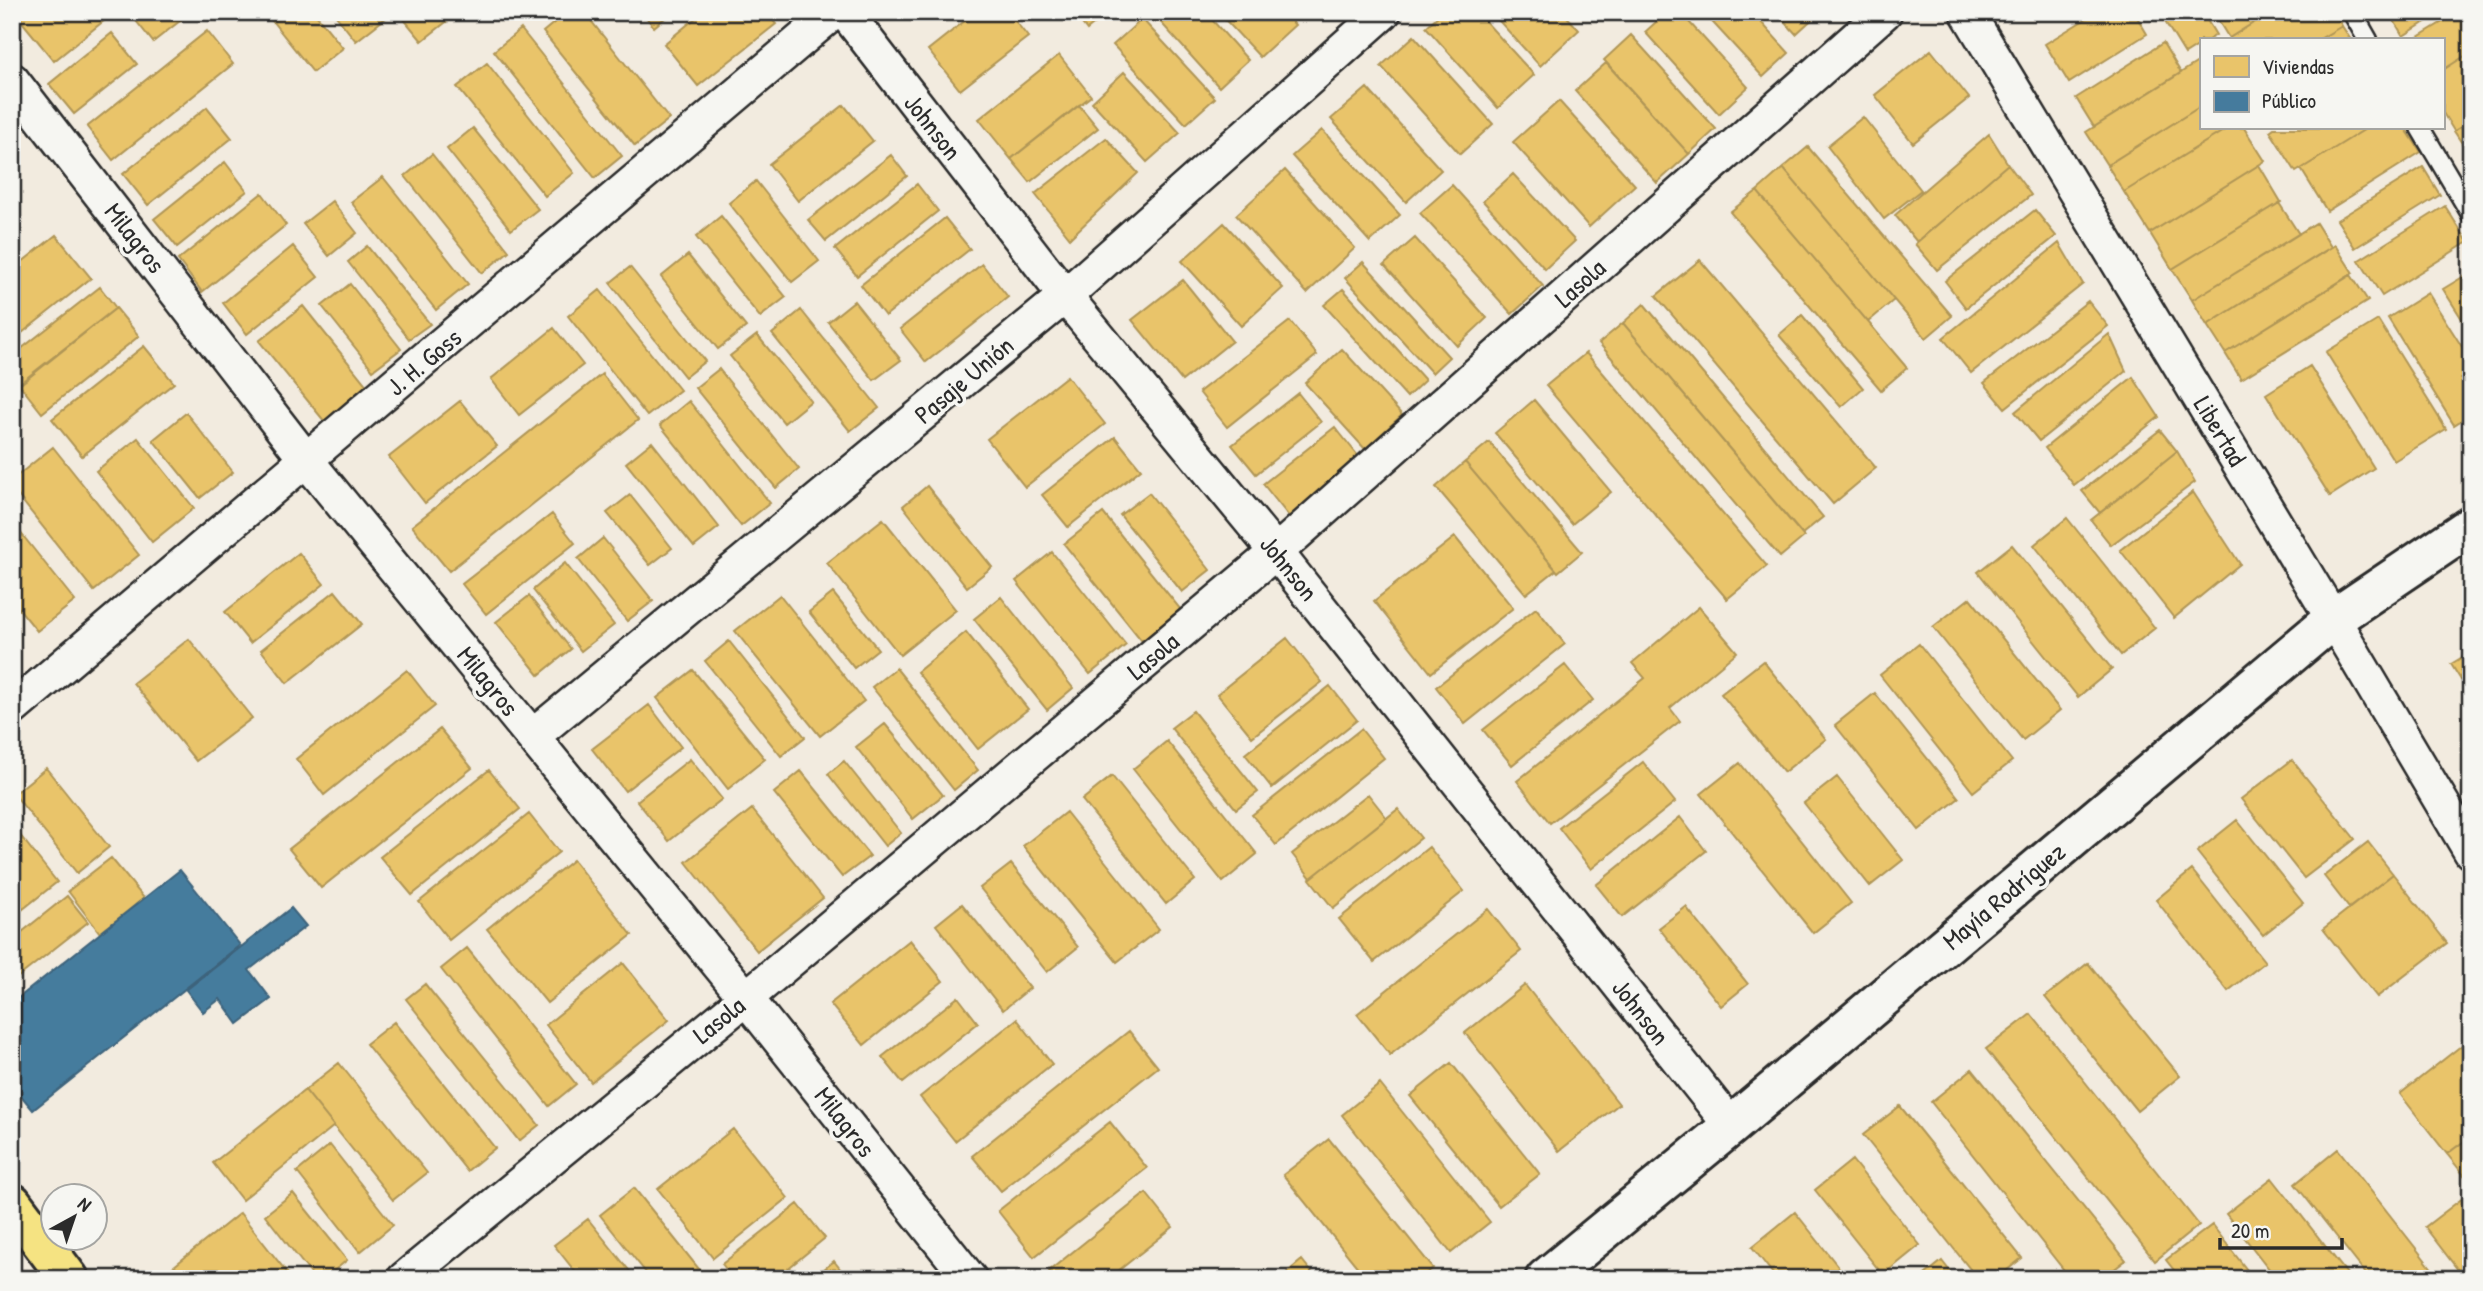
<svg xmlns="http://www.w3.org/2000/svg" width="2483" height="1291" viewBox="0 0 2483 1291" font-family="'Patrick Hand',sans-serif">
  <rect width="100%" height="100%" fill="#f2ebdf"/>
  <filter id="ink" filterUnits="userSpaceOnUse"><feTurbulence type="fractalNoise" baseFrequency=".0143" numOctaves="2"/><feDisplacementMap in="SourceGraphic" scale="14" xChannelSelector="R" yChannelSelector="G"/><feConvolveMatrix kernelMatrix="1 2 1 2 8 2 1 2 1" color-interpolation-filters="sRGB"/></filter>
  <g filter="url(#ink)">
    <path fill="#e9c46a" stroke="#b09657" stroke-width="2" d="M 14,12 L 109,12 L 111,15 L 54,61 Z
      M 129,12 L 182,12 L 185,17 L 153,42 Z
      M 265,12 L 314,12 L 343,48 L 313,72 Z
      M 333,12 L 384,12 L 387,17 L 356,41 Z
      M 398,12 L 453,12 L 455,15 L 422,41 Z
      M 567,12 L 584,12 L 669,119 L 635,146 L 543,32 Z
      M 642,12 L 672,12 L 654,27 Z
      M 703,12 L 766,12 L 776,24 L 698,86 L 664,44 Z
      M 976,12 L 1008,12 L 1028,37 L 960,90 L 928,50 Z
      M 1073,12 L 1109,12 L 1087,30 Z
      M 1161,12 L 1205,12 L 1248,60 L 1219,87 L 1156,17 Z
      M 1218,12 L 1284,12 L 1295,25 L 1260,57 Z
      M 1442,12 L 1477,12 L 1534,75 L 1498,108 L 1426,27 Z
      M 1491,12 L 1563,12 L 1579,30 L 1540,66 Z
      M 1667,12 L 1680,12 L 1748,87 L 1719,114 L 1645,32 Z
      M 1703,12 L 1752,12 L 1789,53 L 1763,77 Z
      M 1776,12 L 1820,12 L 1796,34 Z
      M 2097,12 L 2134,12 L 2147,34 L 2069,83 L 2045,44 Z
      M 2159,12 L 2202,12 L 2216,35 L 2208,40 L 2201,40 L 2201,44 L 2185,54 Z
      M 2213,12 L 2271,12 L 2229,38 Z
      M 2271,12 L 2334,12 L 2342,26 L 2318,40 L 2230,40 L 2229,38 Z
      M 2389,12 L 2441,12 L 2403,36 Z
      M 2459,12 L 2471,12 L 2471,52 L 2443,70 L 2443,40 L 2413,40 Z
      M 1142,19 L 1215,98 L 1186,124 L 1113,45 Z
      M 2342,26 L 2351,40 L 2318,40 Z
      M 521,29 L 622,156 L 595,178 L 494,51 Z
      M 207,31 L 233,64 L 113,160 L 87,127 Z
      M 112,33 L 137,64 L 74,114 L 49,84 Z
      M 1631,35 L 1716,129 L 1689,154 L 1604,60 Z
      M 1414,36 L 1493,124 L 1460,154 L 1381,66 Z
      M 2163,43 L 2181,73 L 2094,127 L 2076,98 Z
      M 1931,50 L 1969,98 L 1913,143 L 1875,95 Z
      M 2471,52 L 2471,121 L 2454,131 L 2443,113 L 2443,70 Z
      M 1059,55 L 1091,96 L 1011,159 L 979,119 Z
      M 2201,60 L 2201,106 L 2107,165 L 2086,132 Z
      M 487,63 L 574,173 L 545,196 L 457,87 Z
      M 1606,63 L 1689,154 L 1657,183 L 1575,91 Z
      M 1124,72 L 1180,133 L 1147,162 L 1092,102 Z
      M 1367,88 L 1441,170 L 1406,202 L 1331,119 Z
      M 1559,101 L 1635,185 L 1589,227 L 1513,142 Z
      M 844,105 L 873,141 L 798,201 L 769,164 Z
      M 1079,105 L 1098,128 L 1030,182 L 1011,159 Z
      M 2201,106 L 2201,128 L 2228,128 L 2124,192 L 2107,165 Z
      M 207,107 L 232,138 L 148,205 L 123,174 Z
      M 1863,117 L 1921,190 L 1884,219 L 1827,146 Z
      M 2471,121 L 2471,157 L 2454,131 Z
      M 473,128 L 538,209 L 511,230 L 447,149 Z
      M 2228,128 L 2244,128 L 2265,161 L 2150,233 L 2124,192 Z
      M 2274,128 L 2367,128 L 2296,172 L 2270,131 Z
      M 2367,128 L 2405,128 L 2421,152 L 2327,211 L 2301,169 Z
      M 1322,130 L 1400,215 L 1370,242 L 1292,156 Z
      M 1989,134 L 2008,164 L 1917,242 L 1895,215 Z
      M 1106,138 L 1138,173 L 1070,238 L 1035,194 Z
      M 1808,147 L 1952,316 L 1926,338 L 1783,168 Z
      M 432,154 L 509,251 L 482,273 L 405,176 Z
      M 891,155 L 907,176 L 826,241 L 808,220 Z
      M 225,162 L 247,191 L 177,247 L 154,219 Z
      M 2008,164 L 2031,195 L 1937,270 L 1915,244 Z
      M 2259,165 L 2281,202 L 2172,269 L 2150,233 Z
      M 2423,167 L 2440,195 L 2355,248 L 2337,220 Z
      M 1783,168 L 1894,300 L 1868,322 L 1757,191 Z
      M 1285,170 L 1355,248 L 1307,293 L 1236,215 Z
      M 1513,174 L 1575,241 L 1545,269 L 1483,201 Z
      M 383,177 L 468,284 L 436,310 L 351,202 Z
      M 756,181 L 819,261 L 792,282 L 729,203 Z
      M 917,184 L 938,211 L 857,276 L 835,249 Z
      M 1452,185 L 1543,286 L 1512,314 L 1420,213 Z
      M 1757,191 L 1907,368 L 1881,390 L 1730,212 Z
      M 262,193 L 286,225 L 202,292 L 178,260 Z
      M 332,201 L 357,233 L 329,256 L 303,224 Z
      M 2279,203 L 2299,234 L 2192,300 L 2172,269 Z
      M 2445,206 L 2468,242 L 2382,296 L 2359,260 Z
      M 2035,210 L 2056,236 L 1966,308 L 1945,281 Z
      M 721,216 L 786,297 L 760,317 L 696,237 Z
      M 945,218 L 970,249 L 885,316 L 861,285 Z
      M 1224,223 L 1283,288 L 1241,326 L 1182,261 Z
      M 2316,223 L 2331,247 L 2207,325 L 2192,300 Z
      M 56,235 L 91,278 L 12,341 L 12,270 Z
      M 1415,238 L 1487,318 L 1457,346 L 1384,265 Z
      M 2059,243 L 2083,284 L 1971,373 L 1943,338 Z
      M 2335,245 L 2353,273 L 2225,353 L 2207,325 Z
      M 293,246 L 318,277 L 247,334 L 223,303 Z
      M 367,246 L 430,324 L 409,339 L 348,262 Z
      M 688,255 L 746,327 L 718,349 L 661,277 Z
      M 1700,260 L 1876,468 L 1833,504 L 1656,296 Z
      M 1363,262 L 1449,357 L 1432,373 L 1345,278 Z
      M 982,264 L 1008,297 L 926,362 L 900,329 Z
      M 630,267 L 705,361 L 685,377 L 610,283 Z
      M 2471,272 L 2471,333 L 2443,289 Z
      M 2351,275 L 2368,301 L 2241,379 L 2225,353 Z
      M 1183,280 L 1232,341 L 1182,381 L 1132,320 Z
      M 350,284 L 401,349 L 373,370 L 322,306 Z
      M 100,287 L 116,308 L 18,386 L 12,379 L 12,356 Z
      M 1343,289 L 1425,380 L 1407,397 L 1324,305 Z
      M 600,290 L 680,390 L 647,416 L 568,316 Z
      M 2428,293 L 2471,361 L 2471,414 L 2454,425 L 2388,318 Z
      M 854,301 L 901,360 L 874,380 L 828,322 Z
      M 2088,301 L 2108,326 L 2005,408 L 1984,383 Z
      M 1644,304 L 1823,517 L 1802,534 L 1623,323 Z
      M 303,306 L 368,387 L 325,422 L 259,341 Z
      M 116,308 L 139,336 L 42,413 L 19,384 Z
      M 801,310 L 879,408 L 850,431 L 772,334 Z
      M 1802,315 L 1863,388 L 1841,407 L 1779,335 Z
      M 2378,320 L 2446,429 L 2394,461 L 2326,352 Z
      M 1290,321 L 1317,355 L 1227,427 L 1199,392 Z
      M 1623,323 L 1804,537 L 1780,557 L 1599,343 Z
      M 554,328 L 583,365 L 519,415 L 491,379 Z
      M 2109,334 L 2126,371 L 2039,441 L 2015,412 Z
      M 757,335 L 811,401 L 784,423 L 730,356 Z
      M 144,346 L 174,383 L 82,456 L 52,419 Z
      M 1342,349 L 1402,415 L 1365,449 L 1305,383 Z
      M 1586,353 L 1767,566 L 1727,599 L 1546,386 Z
      M 2310,366 L 2374,468 L 2330,496 L 2266,394 Z
      M 719,369 L 799,469 L 776,488 L 695,388 Z
      M 602,374 L 638,420 L 449,571 L 412,526 Z
      M 1067,376 L 1105,424 L 1025,487 L 987,439 Z
      M 2133,377 L 2159,417 L 2074,485 L 2045,448 Z
      M 1298,393 L 1321,422 L 1256,474 L 1232,445 Z
      M 1534,400 L 1611,492 L 1572,524 L 1495,433 Z
      M 460,401 L 497,446 L 425,503 L 389,457 Z
      M 689,401 L 770,503 L 741,526 L 660,425 Z
      M 186,413 L 233,472 L 200,498 L 153,440 Z
      M 1335,427 L 1363,462 L 1291,519 L 1263,484 Z
      M 2160,430 L 2177,451 L 2100,513 L 2082,491 Z
      M 1115,437 L 1141,469 L 1068,527 L 1042,495 Z
      M 138,438 L 194,508 L 152,542 L 96,471 Z
      M 652,442 L 719,527 L 694,547 L 626,463 Z
      M 1489,442 L 1582,552 L 1558,572 L 1465,462 Z
      M 53,447 L 139,555 L 94,591 L 12,488 L 12,480 Z
      M 2177,451 L 2195,482 L 2111,545 L 2091,520 Z
      M 1465,462 L 1556,570 L 1526,594 L 1436,487 Z
      M 927,486 L 992,567 L 967,587 L 903,506 Z
      M 2193,492 L 2240,564 L 2174,618 L 2120,550 Z
      M 1149,493 L 1210,570 L 1182,592 L 1120,515 Z
      M 630,495 L 672,548 L 650,565 L 607,513 Z
      M 1103,513 L 1181,610 L 1142,641 L 1064,544 Z
      M 552,514 L 575,543 L 486,614 L 462,584 Z
      M 2067,518 L 2155,628 L 2121,655 L 2034,545 Z
      M 883,519 L 956,610 L 900,655 L 827,563 Z
      M 12,522 L 75,601 L 37,631 L 12,600 Z
      M 1455,537 L 1513,608 L 1431,673 L 1374,601 Z
      M 603,538 L 653,601 L 627,621 L 578,559 Z
      M 2012,545 L 2112,669 L 2078,697 L 1978,572 Z
      M 1052,552 L 1126,645 L 1090,674 L 1016,581 Z
      M 299,553 L 324,584 L 250,643 L 225,612 Z
      M 565,563 L 614,625 L 581,651 L 533,590 Z
      M 335,591 L 362,624 L 287,683 L 261,650 Z
      M 833,593 L 878,649 L 854,668 L 809,612 Z
      M 780,595 L 864,701 L 820,736 L 735,631 Z
      M 529,596 L 571,649 L 539,675 L 496,622 Z
      M 1001,597 L 1073,688 L 1047,710 L 974,619 Z
      M 1970,598 L 2060,710 L 2023,740 L 1933,627 Z
      M 1699,607 L 1737,652 L 1670,708 L 1680,721 L 1550,823 L 1517,781 L 1645,678 L 1632,663 Z
      M 1536,608 L 1565,644 L 1465,724 L 1436,687 Z
      M 966,632 L 1028,709 L 978,749 L 917,672 Z
      M 1287,638 L 1322,682 L 1252,737 L 1217,694 Z
      M 189,639 L 252,718 L 196,761 L 133,683 Z
      M 729,641 L 805,737 L 781,756 L 705,661 Z
      M 1919,644 L 2012,761 L 1973,792 L 1880,675 Z
      M 2471,652 L 2471,696 L 2451,664 Z
      M 1763,661 L 1826,739 L 1784,772 L 1721,694 Z
      M 1565,665 L 1593,700 L 1512,765 L 1483,730 Z
      M 896,668 L 978,770 L 954,790 L 872,687 Z
      M 407,670 L 435,706 L 324,795 L 296,759 Z
      M 693,670 L 765,759 L 728,789 L 657,698 Z
      M 1330,686 L 1357,720 L 1272,788 L 1245,754 Z
      M 1875,693 L 1959,798 L 1919,830 L 1835,725 Z
      M 649,705 L 681,747 L 625,791 L 592,749 Z
      M 1193,711 L 1258,792 L 1236,809 L 1171,728 Z
      M 885,724 L 943,795 L 913,819 L 856,747 Z
      M 440,729 L 472,768 L 321,888 L 289,849 Z
      M 1361,729 L 1384,758 L 1276,845 L 1252,815 Z
      M 1167,741 L 1257,854 L 1223,882 L 1133,769 Z
      M 690,759 L 722,799 L 669,841 L 637,801 Z
      M 2292,760 L 2355,839 L 2304,878 L 2241,799 Z
      M 844,761 L 901,833 L 885,846 L 828,774 Z
      M 1643,762 L 1675,802 L 1591,869 L 1559,828 Z
      M 1740,763 L 1851,903 L 1813,933 L 1701,794 Z
      M 46,768 L 109,847 L 77,873 L 14,794 Z
      M 489,770 L 520,809 L 412,895 L 380,857 Z
      M 801,771 L 870,856 L 842,877 L 774,793 Z
      M 1112,776 L 1195,880 L 1166,904 L 1082,800 Z
      M 1837,777 L 1903,860 L 1870,886 L 1804,803 Z
      M 1368,794 L 1387,818 L 1311,878 L 1292,854 Z
      M 752,809 L 823,898 L 757,951 L 686,862 Z
      M 1398,809 L 1421,838 L 1333,908 L 1310,879 Z
      M 1066,812 L 1159,929 L 1117,962 L 1023,846 Z
      M 529,814 L 559,852 L 449,940 L 419,902 Z
      M 1680,817 L 1706,851 L 1622,917 L 1596,885 Z
      M 2237,820 L 2303,903 L 2263,935 L 2197,852 Z
      M 12,825 L 57,882 L 18,913 L 12,906 Z
      M 2368,842 L 2393,874 L 2349,908 L 2324,876 Z
      M 1429,847 L 1464,891 L 1374,962 L 1339,919 Z
      M 111,858 L 144,898 L 100,933 L 68,891 Z
      M 573,860 L 632,935 L 547,1003 L 487,929 Z
      M 1011,864 L 1078,947 L 1047,972 L 980,888 Z
      M 2192,870 L 2265,962 L 2228,991 L 2156,900 Z
      M 2393,874 L 2447,943 L 2377,997 L 2323,929 Z
      M 67,896 L 88,922 L 12,982 L 12,940 Z
      M 962,904 L 1030,988 L 1003,1010 L 936,925 Z
      M 1686,907 L 1748,984 L 1721,1006 L 1659,928 Z
      M 1488,909 L 1521,951 L 1390,1055 L 1357,1014 Z
      M 910,940 L 943,981 L 864,1045 L 830,1004 Z
      M 467,948 L 576,1084 L 549,1106 L 441,969 Z
      M 623,963 L 669,1020 L 591,1082 L 546,1025 Z
      M 2088,963 L 2180,1076 L 2137,1111 L 2045,997 Z
      M 425,984 L 539,1125 L 519,1141 L 406,999 Z
      M 1525,985 L 1619,1104 L 1559,1151 L 1465,1033 Z
      M 958,997 L 978,1023 L 903,1083 L 882,1057 Z
      M 2031,1014 L 2199,1225 L 2155,1261 L 1986,1049 Z
      M 1017,1019 L 1052,1064 L 955,1141 L 920,1097 Z
      M 394,1022 L 495,1148 L 467,1171 L 366,1044 Z
      M 1129,1031 L 1158,1067 L 1001,1191 L 972,1156 Z
      M 2471,1038 L 2471,1136 L 2447,1154 L 2400,1094 Z
      M 339,1063 L 427,1173 L 393,1200 L 305,1090 Z
      M 1451,1063 L 1540,1174 L 1499,1206 L 1410,1096 Z
      M 1972,1069 L 2126,1260 L 2102,1279 L 2071,1279 L 1931,1102 Z
      M 1380,1084 L 1490,1222 L 1451,1253 L 1342,1115 Z
      M 305,1090 L 334,1126 L 242,1200 L 213,1163 Z
      M 1900,1106 L 2022,1258 L 1996,1279 L 1978,1279 L 1863,1135 Z
      M 1110,1122 L 1147,1168 L 1034,1257 L 998,1211 Z
      M 733,1129 L 788,1198 L 713,1258 L 658,1189 Z
      M 2471,1136 L 2471,1184 L 2447,1154 Z
      M 1329,1139 L 1433,1268 L 1419,1279 L 1367,1279 L 1283,1175 Z
      M 330,1145 L 393,1225 L 360,1252 L 297,1172 Z
      M 2338,1149 L 2440,1279 L 2370,1279 L 2295,1184 Z
      M 1852,1160 L 1920,1245 L 1883,1275 L 1815,1190 Z
      M 2272,1178 L 2351,1279 L 2277,1279 L 2226,1214 Z
      M 634,1188 L 707,1279 L 651,1279 L 600,1215 Z
      M 293,1193 L 347,1260 L 324,1279 L 315,1279 L 265,1215 Z
      M 1146,1193 L 1173,1227 L 1108,1279 L 1055,1279 L 1049,1271 Z
      M 2464,1197 L 2471,1205 L 2471,1279 L 2465,1279 L 2425,1227 Z
      M 798,1204 L 825,1238 L 775,1279 L 734,1279 L 722,1264 Z
      M 1795,1212 L 1848,1279 L 1777,1279 L 1752,1247 Z
      M 240,1213 L 292,1279 L 158,1279 Z
      M 588,1219 L 636,1279 L 581,1279 L 554,1245 Z
      M 2212,1225 L 2254,1279 L 2181,1279 L 2166,1260 Z
      M 1302,1260 L 1317,1279 L 1279,1279 Z
      M 834,1261 L 848,1279 L 812,1279 Z
      M 1942,1261 L 1956,1279 L 1920,1279 Z"/>
    <path fill="#457b9d" stroke="#3d637b" stroke-width="2" d="M 180,870 L 240,945 L 33,1110 L 12,1085 L 12,1003 Z
      M 291,908 L 306,926 L 249,970 L 271,999 L 238,1024 L 220,999 L 203,1012 L 186,990 Z"/>
    <g fill="none" stroke-linecap="round" stroke-linejoin="round">
      <defs>
        <path id="service" d="M 2352,12 L 2368,40
          M 2420,128 L 2471,214"/>
        <path id="minor" d="M 845,12 L 1065,296 L 1276,552 L 1731,1126
          M 1967,12 L 2333,619 L 2471,852
          M 12,80 L 307,461 L 746,998 L 970,1279
          M 12,709 L 834,12
          M 533,736 L 1065,296 L 1384,12
          M 404,1279 L 746,998 L 1276,552 L 1885,12"/>
        <path id="secondary" d="M 1545,1279 L 1731,1126 L 2333,619 L 2471,526"/>
        <path id="primary" d="M 12,1203 L 69,1279"/>
      </defs>
      <use href="#service" stroke="#2b2b2b" stroke-width="23"/>
      <use href="#minor" stroke="#2b2b2b" stroke-width="38"/>
      <use href="#secondary" stroke="#2b2b2b" stroke-width="44"/>
      <use href="#primary" stroke="#2b2b2b" stroke-width="44"/>
      <use href="#service" stroke="#f6f6f2" stroke-width="18"/>
      <use href="#minor" stroke="#f6f6f2" stroke-width="33"/>
      <use href="#secondary" stroke="#f6f6f2" stroke-width="38"/>
      <use href="#primary" stroke="#f5e382" stroke-width="38"/>
    </g>
  </g>
  <g text-anchor="middle" stroke-width="7" stroke-linejoin="round" paint-order="stroke">
    <g font-size="26" fill="#2b2b2b" stroke="#f6f6f2">
      <text transform="translate(933 127) rotate(52)" y="9">Johnson</text>
      <text transform="translate(135 238) rotate(52)" y="9">Milagros</text>
      <text transform="translate(1580 283) rotate(-42)" y="9">Lasola</text>
      <text transform="translate(424 362) rotate(-40)" y="9">J. H. Goss</text>
      <text transform="translate(964 380) rotate(-40)" y="9">Pasaje Unión</text>
      <text transform="translate(2220 431) rotate(59)" y="9">Libertad</text>
      <text transform="translate(1289 568) rotate(51)" y="9">Johnson</text>
      <text transform="translate(1153 656) rotate(-40)" y="9">Lasola</text>
      <text transform="translate(488 681) rotate(51)" y="9">Milagros</text>
      <text transform="translate(2004 896) rotate(-40)" y="9">Mayía Rodríguez</text>
      <text transform="translate(1641 1012) rotate(52)" y="9">Johnson</text>
      <text transform="translate(719 1020) rotate(-39)" y="9">Lasola</text>
      <text transform="translate(845 1122) rotate(52)" y="9">Milagros</text>
    </g>
  </g>
  <rect width="2483" height="1291" fill="none" stroke="#f6f6f2" stroke-width="42"/>
  <rect x="21" y="21" width="2441" height="1249" fill="none" stroke="#2b2b2b" stroke-width="2.5" filter="url(#ink)"/>
  <rect x="2200" y="38" width="245" height="91" fill="#f6f6f2" stroke="#a5a5a2" stroke-width="2"/>
  <rect x="2214" y="56" width="35" height="21" fill="#e9c46a" stroke="#a5a5a2" stroke-width="2"/>
  <text x="2262" y="74" font-size="21" fill="#2b2b2b">Viviendas</text>
  <rect x="2214" y="91" width="35" height="21" fill="#457b9d" stroke="#a5a5a2" stroke-width="2"/>
  <text x="2262" y="108" font-size="21" fill="#2b2b2b">Público</text>
  <g transform="translate(74 1217) rotate(40)"><circle r="33" fill="#f6f6f2" stroke="#a5a5a2" stroke-width="2"/>
  <path d="M0-5L12 26L0 18L-12 26Z" fill="#2b2b2b"/>
  <text y="-10" font-size="19" font-weight="bold" text-anchor="middle" fill="#2b2b2b">N</text>
  </g>
  <path d="M2220 1238v10h122v-10" fill="none" stroke="#2b2b2b" stroke-width="3.5"/>
  <text x="2231" y="1238" font-size="21" fill="#2b2b2b" stroke="#f6f6f2" stroke-width="5" paint-order="stroke">20 m</text>
</svg>
